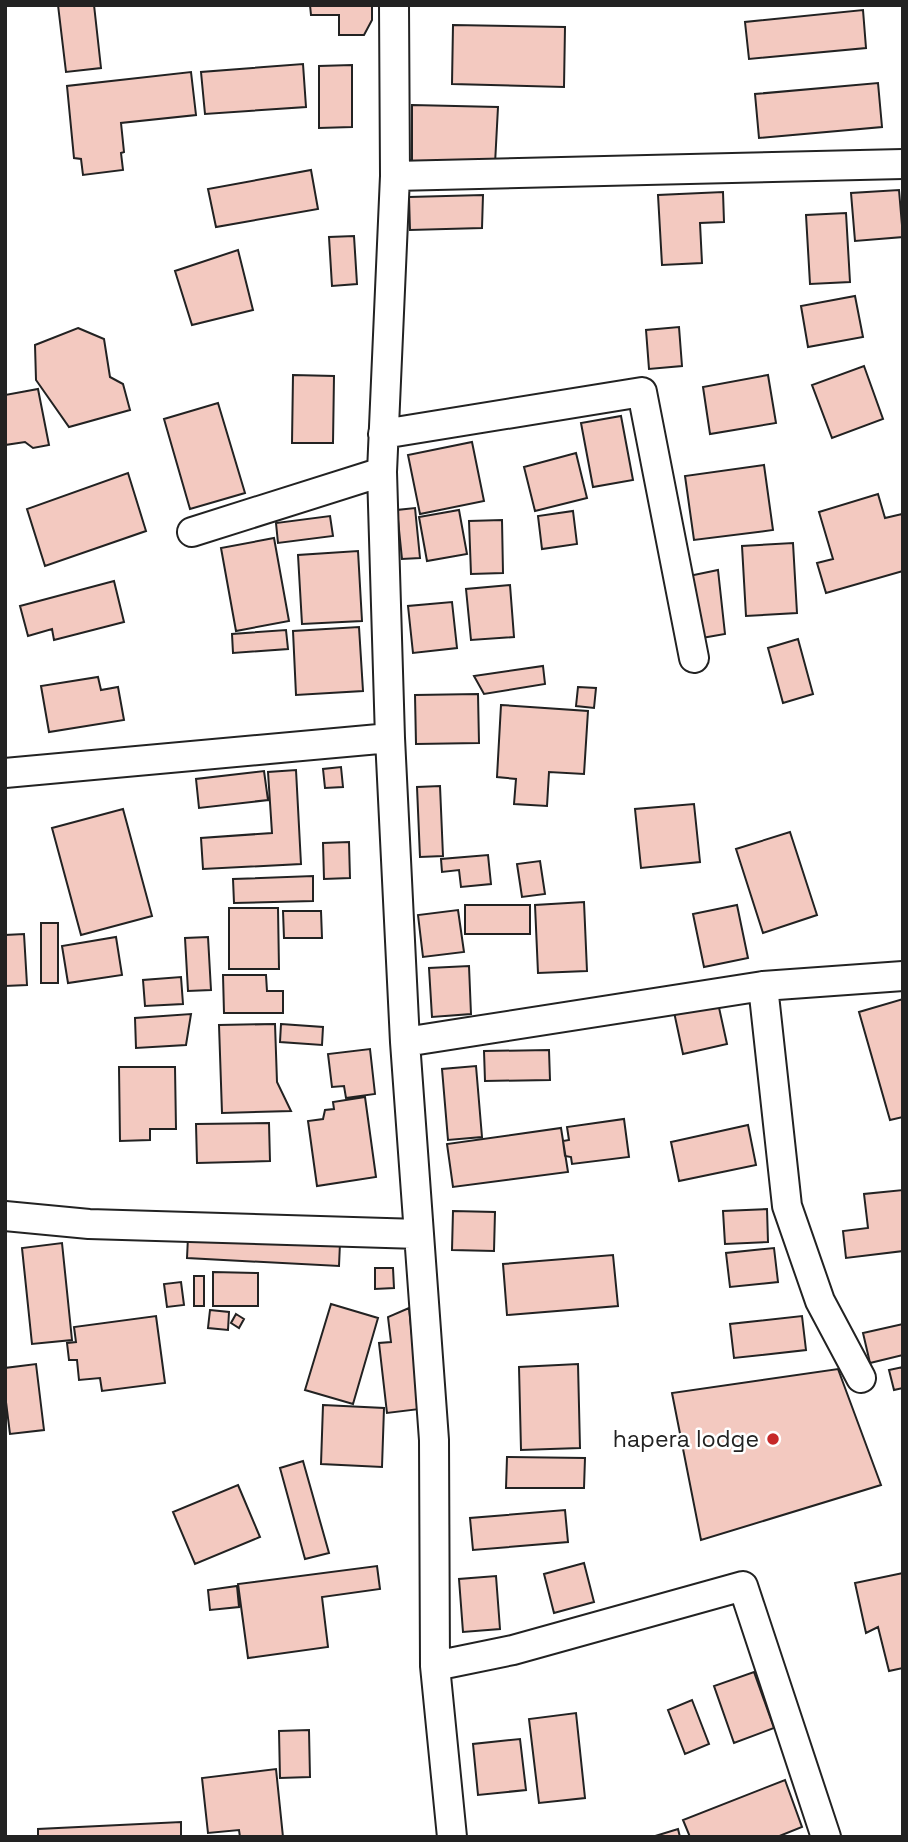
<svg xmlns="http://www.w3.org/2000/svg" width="908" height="1842" viewBox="0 0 908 1842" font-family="'Space Grotesk',sans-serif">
  <rect width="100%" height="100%" fill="#fff"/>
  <path fill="#f3c9c0" stroke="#222" stroke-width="2" d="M 58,5 L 94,5 L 101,68 L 66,72 Z
    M 310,5 L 372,5 L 372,20 L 364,35 L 339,35 L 339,15 L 311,15 Z
    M 863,10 L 866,48 L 749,59 L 745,22 Z
    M 453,25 L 565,27 L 564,87 L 452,84 Z
    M 303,64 L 306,107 L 205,114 L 201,72 Z
    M 352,65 L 352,127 L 319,128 L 319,66 Z
    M 191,72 L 196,115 L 121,123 L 124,152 L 121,153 L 123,170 L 83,175 L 81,159 L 74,158 L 67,86 Z
    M 878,83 L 882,127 L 759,138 L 755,94 Z
    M 412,105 L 498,107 L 495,164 L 412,169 Z
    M 311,170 L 318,209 L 216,227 L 208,189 Z
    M 899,190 L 903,237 L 855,241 L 851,193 Z
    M 723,192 L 724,222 L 700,223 L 702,263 L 662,265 L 658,195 Z
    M 483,195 L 482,228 L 410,230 L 409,197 Z
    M 846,213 L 850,282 L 810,284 L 806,215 Z
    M 354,236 L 357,284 L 332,286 L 329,237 Z
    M 238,250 L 253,310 L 192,325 L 175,271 Z
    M 855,296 L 863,337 L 808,347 L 801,306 Z
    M 679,327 L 682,366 L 649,369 L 646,330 Z
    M 78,328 L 104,339 L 110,377 L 123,384 L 130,410 L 69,427 L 36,380 L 35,345 Z
    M 864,366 L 883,419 L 832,438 L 812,385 Z
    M 293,375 L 334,376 L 333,443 L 292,443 Z
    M 768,375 L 776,423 L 710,434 L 703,387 Z
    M 38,389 L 49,445 L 33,448 L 25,442 L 5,445 L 5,395 Z
    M 218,403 L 245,493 L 190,509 L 164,419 Z
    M 621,416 L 633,480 L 593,487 L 581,423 Z
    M 472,442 L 484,501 L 420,514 L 408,455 Z
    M 576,453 L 587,498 L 535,511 L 524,467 Z
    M 764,465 L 773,530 L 694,540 L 685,476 Z
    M 128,473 L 146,531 L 45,566 L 27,509 Z
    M 878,494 L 885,518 L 902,514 L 903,571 L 826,593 L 817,563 L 833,559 L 819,512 Z
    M 415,508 L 420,558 L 402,559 L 397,510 Z
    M 459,510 L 467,554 L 427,561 L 419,517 Z
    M 573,511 L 577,544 L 542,549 L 538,516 Z
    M 330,516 L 333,536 L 278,543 L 276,523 Z
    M 502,520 L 503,573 L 471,574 L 469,521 Z
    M 274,538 L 289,621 L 236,631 L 221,548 Z
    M 793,543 L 797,613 L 746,616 L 742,546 Z
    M 358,551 L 362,621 L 302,624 L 298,555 Z
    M 718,570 L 725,634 L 696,639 L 684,577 Z
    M 114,581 L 124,622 L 54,640 L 52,629 L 28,636 L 20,606 Z
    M 510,585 L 514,637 L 471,640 L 466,589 Z
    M 452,602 L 457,648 L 413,653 L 408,606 Z
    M 359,627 L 363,691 L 296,695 L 293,631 Z
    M 286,630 L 288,649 L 233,653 L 232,634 Z
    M 798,639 L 813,694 L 783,703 L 768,648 Z
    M 543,666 L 545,684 L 484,694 L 474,676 Z
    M 98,677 L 101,690 L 118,687 L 124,720 L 49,732 L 41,686 Z
    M 578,687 L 596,688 L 594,708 L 576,706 Z
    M 478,694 L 479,743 L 416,744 L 415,695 Z
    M 501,705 L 588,711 L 584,774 L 549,772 L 547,806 L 514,804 L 516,779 L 497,777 Z
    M 341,767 L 343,787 L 325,788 L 323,769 Z
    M 296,770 L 301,864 L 203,869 L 201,838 L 272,833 L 268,772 Z
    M 264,771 L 268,800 L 199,808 L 196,779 Z
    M 440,786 L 443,856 L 420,857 L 417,787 Z
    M 694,804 L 700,862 L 641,868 L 635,809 Z
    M 123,809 L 152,916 L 81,935 L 52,828 Z
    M 790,832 L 817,915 L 763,933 L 736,849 Z
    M 349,842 L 350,878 L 324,879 L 323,843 Z
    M 488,855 L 491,884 L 461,887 L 459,870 L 442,872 L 441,859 Z
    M 540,861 L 545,894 L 522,897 L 517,864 Z
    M 313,876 L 313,901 L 234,903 L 233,879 Z
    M 584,902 L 587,971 L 538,973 L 535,905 Z
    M 465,905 L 530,905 L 530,934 L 465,934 Z
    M 737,905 L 748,958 L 704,967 L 693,914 Z
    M 229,908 L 278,908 L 279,969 L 229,969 Z
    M 458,910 L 464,952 L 423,957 L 418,915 Z
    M 283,911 L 321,911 L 322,938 L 284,938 Z
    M 41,923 L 58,923 L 58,983 L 41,983 Z
    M 24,934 L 27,985 L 5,986 L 5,935 Z
    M 116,937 L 122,975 L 68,983 L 62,946 Z
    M 208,937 L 211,990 L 188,991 L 185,938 Z
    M 469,966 L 471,1014 L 432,1017 L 429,968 Z
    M 223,975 L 266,975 L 267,991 L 283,991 L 283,1013 L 224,1013 Z
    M 181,977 L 183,1004 L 145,1006 L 143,980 Z
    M 903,999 L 903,1117 L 890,1120 L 859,1012 Z
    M 718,1003 L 727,1044 L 683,1054 L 674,1012 Z
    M 191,1014 L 186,1045 L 136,1048 L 135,1018 Z
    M 275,1024 L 277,1082 L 291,1111 L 222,1113 L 219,1025 Z
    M 281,1024 L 323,1027 L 322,1045 L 280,1042 Z
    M 370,1049 L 375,1094 L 346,1098 L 344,1086 L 332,1087 L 328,1054 Z
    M 549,1050 L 550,1080 L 485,1081 L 484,1051 Z
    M 476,1066 L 482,1137 L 448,1140 L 442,1069 Z
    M 119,1067 L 175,1067 L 176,1129 L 150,1129 L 150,1140 L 120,1141 Z
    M 365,1097 L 376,1177 L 317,1186 L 308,1121 L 323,1119 L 325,1110 L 334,1109 L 333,1102 Z
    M 624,1119 L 629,1157 L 572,1164 L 571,1157 L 565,1156 L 563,1141 L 569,1140 L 567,1127 Z
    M 269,1123 L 270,1161 L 197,1163 L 196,1124 Z
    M 748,1125 L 756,1165 L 679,1181 L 671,1142 Z
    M 561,1128 L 568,1172 L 453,1187 L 447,1144 Z
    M 903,1190 L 903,1251 L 846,1258 L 843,1231 L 868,1228 L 864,1194 Z
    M 767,1209 L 768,1242 L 725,1244 L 723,1211 Z
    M 453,1211 L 495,1212 L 494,1251 L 452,1250 Z
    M 188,1237 L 340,1243 L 339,1266 L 187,1258 Z
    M 62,1243 L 72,1340 L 32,1344 L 22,1248 Z
    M 774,1248 L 778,1282 L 730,1287 L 726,1253 Z
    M 613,1255 L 618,1306 L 507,1315 L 503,1264 Z
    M 375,1268 L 393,1268 L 394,1288 L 375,1289 Z
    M 213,1272 L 258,1273 L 258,1306 L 213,1306 Z
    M 194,1276 L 204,1276 L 204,1306 L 194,1306 Z
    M 181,1282 L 184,1305 L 167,1307 L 164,1284 Z
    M 331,1304 L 378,1318 L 353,1404 L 305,1390 Z
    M 409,1308 L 420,1409 L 387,1413 L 379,1343 L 391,1342 L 388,1317 Z
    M 210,1310 L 229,1312 L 228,1330 L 208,1328 Z
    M 236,1314 L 244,1319 L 239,1328 L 231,1323 Z
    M 156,1316 L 165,1383 L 102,1391 L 100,1378 L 79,1380 L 77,1360 L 69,1360 L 67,1343 L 76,1342 L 74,1327 Z
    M 802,1316 L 806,1350 L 734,1358 L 730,1324 Z
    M 903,1324 L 903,1355 L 870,1363 L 863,1333 Z
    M 36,1364 L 44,1430 L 10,1434 L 5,1394 L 5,1368 Z
    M 578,1364 L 580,1448 L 521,1450 L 519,1367 Z
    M 903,1367 L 903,1388 L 894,1390 L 889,1370 Z
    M 838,1369 L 881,1485 L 701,1540 L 672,1393 Z
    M 323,1405 L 384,1408 L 382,1467 L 321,1464 Z
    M 507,1457 L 585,1458 L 584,1488 L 506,1488 Z
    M 303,1461 L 329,1553 L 305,1559 L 280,1468 Z
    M 238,1485 L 260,1537 L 195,1564 L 173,1512 Z
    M 565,1510 L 568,1542 L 473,1550 L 470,1518 Z
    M 584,1563 L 594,1602 L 554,1613 L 544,1574 Z
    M 377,1566 L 380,1589 L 322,1597 L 328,1647 L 248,1658 L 238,1584 Z
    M 903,1573 L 903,1668 L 889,1671 L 878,1627 L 866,1633 L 855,1583 Z
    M 496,1576 L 500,1629 L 463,1632 L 459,1579 Z
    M 237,1586 L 239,1607 L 210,1610 L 208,1590 Z
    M 754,1672 L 774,1728 L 734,1743 L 714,1686 Z
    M 692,1700 L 709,1744 L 685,1754 L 668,1710 Z
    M 576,1713 L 585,1798 L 539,1803 L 529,1719 Z
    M 309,1730 L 310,1777 L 280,1778 L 279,1731 Z
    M 520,1739 L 526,1790 L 478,1795 L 473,1744 Z
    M 276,1769 L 283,1837 L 240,1837 L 239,1830 L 208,1833 L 202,1778 Z
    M 785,1780 L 802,1827 L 777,1837 L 690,1837 L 683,1820 Z
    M 181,1822 L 181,1837 L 38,1837 L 38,1829 Z
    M 678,1829 L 680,1837 L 652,1837 Z"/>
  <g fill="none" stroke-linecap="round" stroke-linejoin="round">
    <defs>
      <path id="minor" d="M 394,5 L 395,176 L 382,472 L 390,738 L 405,1042 L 434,1440 L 435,1666 L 452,1837
        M 395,176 L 903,164
        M 383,434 L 642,392 L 694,658
        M 192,532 L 382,472
        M 5,773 L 390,738
        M 763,986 L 787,1206 L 820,1301 L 861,1378
        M 405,1042 L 763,986 L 903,976
        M 5,1216 L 89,1224 L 419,1234
        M 435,1666 L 513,1650 L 743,1586 L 826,1837"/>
    </defs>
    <use href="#minor" stroke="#222" stroke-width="32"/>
    <use href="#minor" stroke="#fff" stroke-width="28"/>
  </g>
  <circle fill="#c62828" stroke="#fff" stroke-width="2.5" cx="773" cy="1439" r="7"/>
  <g text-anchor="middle" stroke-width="5" stroke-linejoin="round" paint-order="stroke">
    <g font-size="23" fill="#222" stroke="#fff" text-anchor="end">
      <text x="759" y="1447">hapera lodge</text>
    </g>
  </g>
  <rect width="908" height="1842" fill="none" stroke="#222222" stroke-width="14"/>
</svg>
